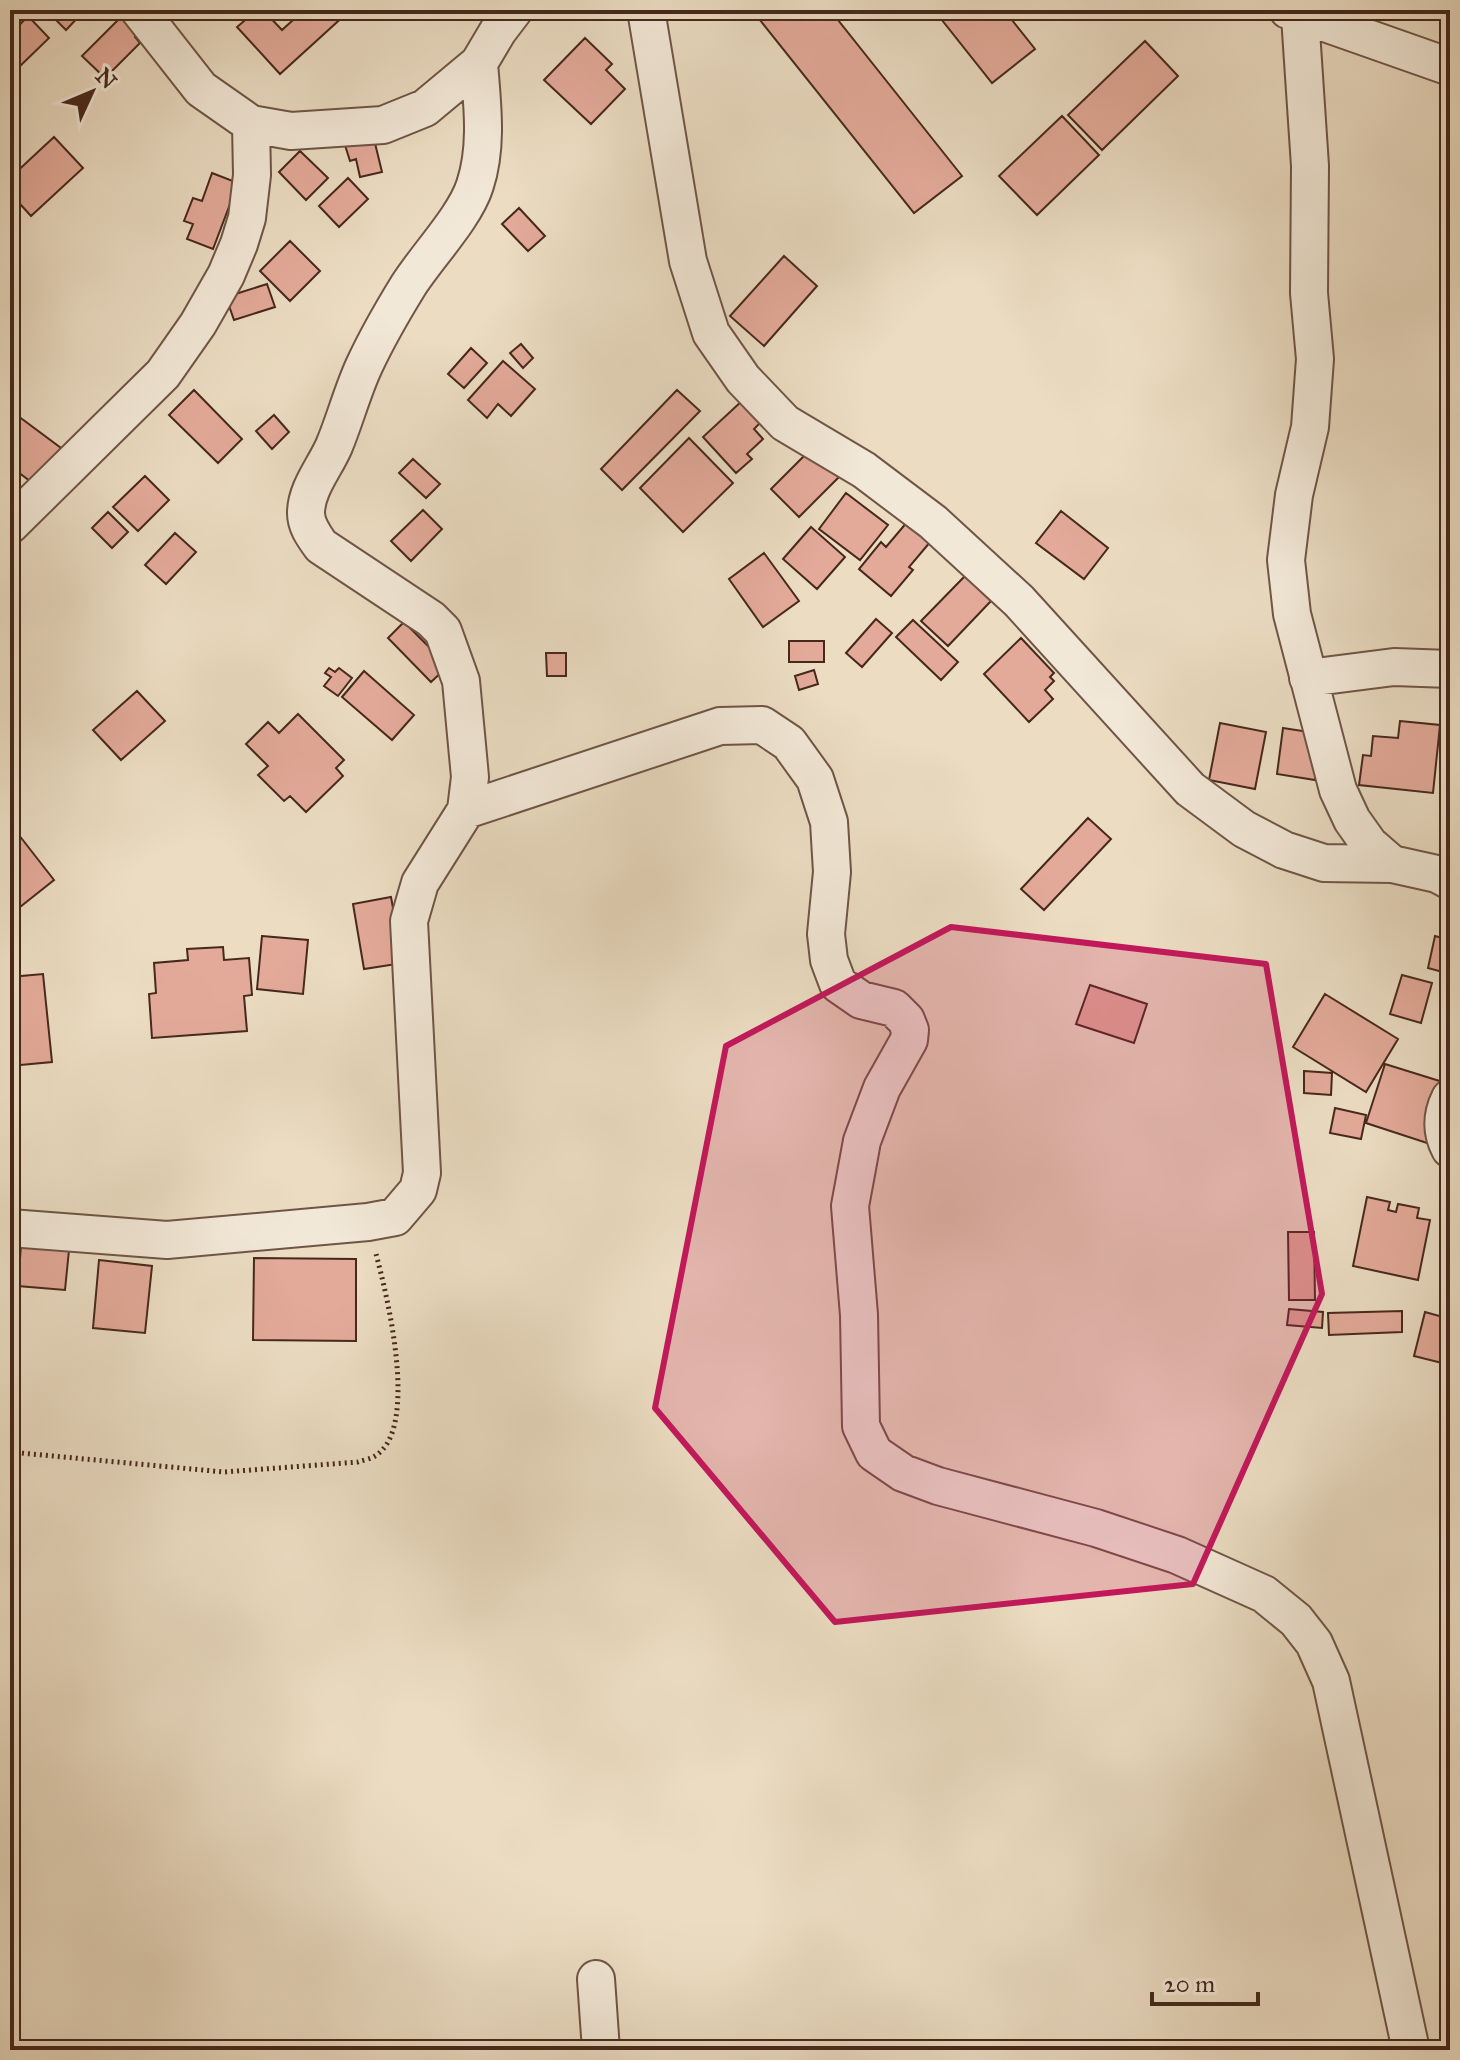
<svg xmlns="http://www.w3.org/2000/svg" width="1460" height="2060" viewBox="0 0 1460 2060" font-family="'IM FELL Great Primer',serif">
  <rect width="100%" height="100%" fill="#ebdcc2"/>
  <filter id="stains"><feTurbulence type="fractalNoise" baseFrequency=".0025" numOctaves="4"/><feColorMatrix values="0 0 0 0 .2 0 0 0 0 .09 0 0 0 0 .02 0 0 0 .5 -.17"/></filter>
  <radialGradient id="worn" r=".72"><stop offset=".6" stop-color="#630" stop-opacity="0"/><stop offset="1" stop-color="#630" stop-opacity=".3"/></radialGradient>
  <path fill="#e3aa99" stroke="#47281c" stroke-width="2" d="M 46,10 L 85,10 L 66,30 Z
    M 257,10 L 263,10 L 282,30 L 304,10 L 345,10 L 347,13 L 280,74 L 237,27 Z
    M 752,10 L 830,10 L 962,176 L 914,213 Z
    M 934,10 L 1004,10 L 1035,49 L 992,83 Z
    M 125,13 L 141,29 L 135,37 L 140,43 L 105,78 L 82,56 Z
    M 28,16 L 49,38 L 18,68 L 10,59 L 10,35 Z
    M 585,38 L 612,64 L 606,70 L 625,89 L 591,124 L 544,80 Z
    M 1145,41 L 1178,76 L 1102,150 L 1068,115 Z
    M 1062,116 L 1099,155 L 1037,215 L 999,176 Z
    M 373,135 L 382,172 L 360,177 L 356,159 L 350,161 L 344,142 Z
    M 54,137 L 83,168 L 31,216 L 10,193 L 10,178 Z
    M 300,151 L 328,178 L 306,200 L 279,172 Z
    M 212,173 L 238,183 L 213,249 L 187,239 L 193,224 L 184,221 L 193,198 L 202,201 Z
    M 348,178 L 368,199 L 339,227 L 319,206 Z
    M 519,208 L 545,236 L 528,251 L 502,224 Z
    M 290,241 L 320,271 L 290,301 L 260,271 Z
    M 784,256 L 817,286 L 764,346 L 730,316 Z
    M 267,284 L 275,307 L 234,320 L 226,297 Z
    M 521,344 L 533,358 L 523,368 L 510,353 Z
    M 471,348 L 487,363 L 464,388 L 448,374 Z
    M 503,361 L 535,389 L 511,416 L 498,404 L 487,418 L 468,400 Z
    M 194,390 L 242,439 L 218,463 L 169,415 Z
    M 677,390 L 700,411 L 622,490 L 601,469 Z
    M 743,400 L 762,421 L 754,429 L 763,439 L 747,454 L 752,459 L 736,473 L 703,437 Z
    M 10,410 L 61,448 L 34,484 L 10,466 Z
    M 274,415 L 289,432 L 272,449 L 256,431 Z
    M 689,438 L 733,483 L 683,532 L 640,488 Z
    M 814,446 L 842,474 L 799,517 L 771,489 Z
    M 413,459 L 440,484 L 426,498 L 399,473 Z
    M 145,476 L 169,500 L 138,531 L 113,507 Z
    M 846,493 L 888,525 L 860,560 L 819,529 Z
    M 423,510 L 442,529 L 411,561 L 391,541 Z
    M 1061,511 L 1108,548 L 1084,579 L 1036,543 Z
    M 108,512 L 128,532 L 112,548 L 92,528 Z
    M 908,521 L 931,541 L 909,567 L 913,570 L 891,596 L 859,569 L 881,542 L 886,547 Z
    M 811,527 L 845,557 L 817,589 L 783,559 Z
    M 175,533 L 196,552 L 166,584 L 145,565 Z
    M 764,553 L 799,601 L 763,627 L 729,579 Z
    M 965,576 L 991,601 L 948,646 L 921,621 Z
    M 876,619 L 892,633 L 862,667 L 846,653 Z
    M 913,620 L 958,662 L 941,680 L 896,637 Z
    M 404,622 L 448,666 L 431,682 L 388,638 Z
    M 1021,638 L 1054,673 L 1050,677 L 1054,681 L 1045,690 L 1053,699 L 1029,722 L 984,674 Z
    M 789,641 L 824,641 L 824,662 L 789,662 Z
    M 546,653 L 566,653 L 566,676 L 547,676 Z
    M 329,668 L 335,672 L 339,668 L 352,678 L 338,696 L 324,686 L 331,677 L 325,673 Z
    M 814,670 L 818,684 L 799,690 L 795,676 Z
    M 364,671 L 414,715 L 392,740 L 342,697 Z
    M 137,691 L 165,721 L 121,760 L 93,730 Z
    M 298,714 L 344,760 L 336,768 L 343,776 L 306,812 L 290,796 L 284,801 L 258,775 L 268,766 L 246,744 L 268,722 L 279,733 Z
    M 1400,721 L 1440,725 L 1433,793 L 1359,785 L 1363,755 L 1371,756 L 1373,736 L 1398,738 Z
    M 1220,723 L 1266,732 L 1255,789 L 1209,780 Z
    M 1283,728 L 1322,734 L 1315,780 L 1277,774 Z
    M 1088,818 L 1111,839 L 1044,910 L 1021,889 Z
    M 15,830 L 54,880 L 10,915 L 10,834 Z
    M 391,897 L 403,963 L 364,969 L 353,904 Z
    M 262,936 L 308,940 L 303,994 L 257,989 Z
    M 1435,936 L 1450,940 L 1450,974 L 1428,968 Z
    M 223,947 L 224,960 L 249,958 L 252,995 L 244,996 L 247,1031 L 152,1038 L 149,994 L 156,993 L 154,963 L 188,960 L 187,949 Z
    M 43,974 L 52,1062 L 10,1066 L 10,977 Z
    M 1402,975 L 1432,983 L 1421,1023 L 1390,1014 Z
    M 1090,985 L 1147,1004 L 1134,1043 L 1076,1024 Z
    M 1325,994 L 1398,1039 L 1366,1092 L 1293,1047 Z
    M 1385,1064 L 1446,1083 L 1427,1143 L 1366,1123 Z
    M 1304,1071 L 1332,1073 L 1331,1095 L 1304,1093 Z
    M 1335,1108 L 1366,1115 L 1361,1139 L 1330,1133 Z
    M 1367,1197 L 1390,1202 L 1388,1210 L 1396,1212 L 1398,1204 L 1419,1208 L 1417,1218 L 1430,1220 L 1418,1280 L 1353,1266 Z
    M 1288,1232 L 1314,1232 L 1315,1300 L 1289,1300 Z
    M 21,1245 L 69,1250 L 65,1290 L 18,1286 Z
    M 254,1258 L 356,1259 L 356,1341 L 253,1340 Z
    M 99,1260 L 152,1266 L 145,1333 L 93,1328 Z
    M 1289,1309 L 1323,1312 L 1322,1328 L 1287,1325 Z
    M 1402,1311 L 1402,1332 L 1329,1335 L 1328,1313 Z
    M 1425,1312 L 1450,1319 L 1450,1365 L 1414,1356 Z
    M 1003,2046 L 1003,2050 L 949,2050 Z"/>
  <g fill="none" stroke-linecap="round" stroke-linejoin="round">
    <defs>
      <path id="minor" d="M 139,10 L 201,89 L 251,124 L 291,131 L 383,125 L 425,108 L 479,63 L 498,31 L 514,10
        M 646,10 L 688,261 L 711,333 L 743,379 L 785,423 L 864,470 L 933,522 L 1019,601 L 1190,789 L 1244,829 L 1284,850 L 1324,863 L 1392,864
        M 1288,10 L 1450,67
        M 1300,16 L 1310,166 L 1309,293 L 1315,359 L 1310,427 L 1294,495 L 1286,560 L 1292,614 L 1338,790 L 1352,820 L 1369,844 L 1392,864 L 1437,874 L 1450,881
        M 10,525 L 163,374 L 198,324 L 226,275 L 239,244 L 247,218 L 252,175 L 251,124
        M 1308,678 L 1394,667 L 1450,669
        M 466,810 L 720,726 L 762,725 L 789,743 L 815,779 L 829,822 L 832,872 L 826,934 L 829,960 L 838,984 L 861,1000 L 894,1008 L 906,1020 L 910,1030 L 909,1040 L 882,1088 L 862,1141 L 850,1206 L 859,1315 L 861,1426 L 874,1453 L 903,1473 L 938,1486 L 1096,1528 L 1177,1555 L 1264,1594 L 1296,1620 L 1314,1643 L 1331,1681 L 1411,2050
        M 1450,1098 C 1441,1116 1441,1132 1450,1149
        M 10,1228 L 167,1240 L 368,1222 L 395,1217 L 418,1190 L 422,1173 L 409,921 L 420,883 L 466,810 L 470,777 L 461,681 L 443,631 L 431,619 L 321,546 C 314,536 306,526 306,513 C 306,489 325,467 334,446 C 345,420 352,392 364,366 C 377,338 392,312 408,286 C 427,256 465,217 475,185 C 488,146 482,102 479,63
        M 596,1979 L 601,2050"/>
    </defs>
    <use href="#minor" stroke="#705546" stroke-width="40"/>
    <path stroke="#47281c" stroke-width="5" stroke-dasharray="2 4" stroke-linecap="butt" d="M 10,1452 L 224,1472 L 358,1462 C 363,1460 371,1459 375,1456 C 420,1429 387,1295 376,1254"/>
    <use href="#minor" stroke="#f2e8d7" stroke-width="36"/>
  </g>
  <path fill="#c2185b" fill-opacity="0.2" stroke="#c2185b" stroke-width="6" stroke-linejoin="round" d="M 951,927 L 1266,964 L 1322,1294 L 1193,1584 L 835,1622 L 655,1408 L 726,1046 Z"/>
  <rect width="1460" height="2060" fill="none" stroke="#ebdcc2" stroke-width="40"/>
  <rect x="12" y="12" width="1436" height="2036" fill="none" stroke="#47281c" stroke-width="4"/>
  <rect x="20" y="20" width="1420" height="2020" fill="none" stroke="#47281c" stroke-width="2"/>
  <g transform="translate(92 92) rotate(46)" stroke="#f2e8d7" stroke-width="6" paint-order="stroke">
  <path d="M0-6L14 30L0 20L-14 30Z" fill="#47281c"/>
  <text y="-12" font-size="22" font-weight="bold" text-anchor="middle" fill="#47281c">N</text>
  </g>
  <path d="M1152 1992v12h106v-12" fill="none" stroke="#47281c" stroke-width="4"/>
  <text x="1164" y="1992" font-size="24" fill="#47281c" stroke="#f2e8d7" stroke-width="6" paint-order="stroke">20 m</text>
  <rect width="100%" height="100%" filter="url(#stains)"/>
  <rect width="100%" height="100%" fill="url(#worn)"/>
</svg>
